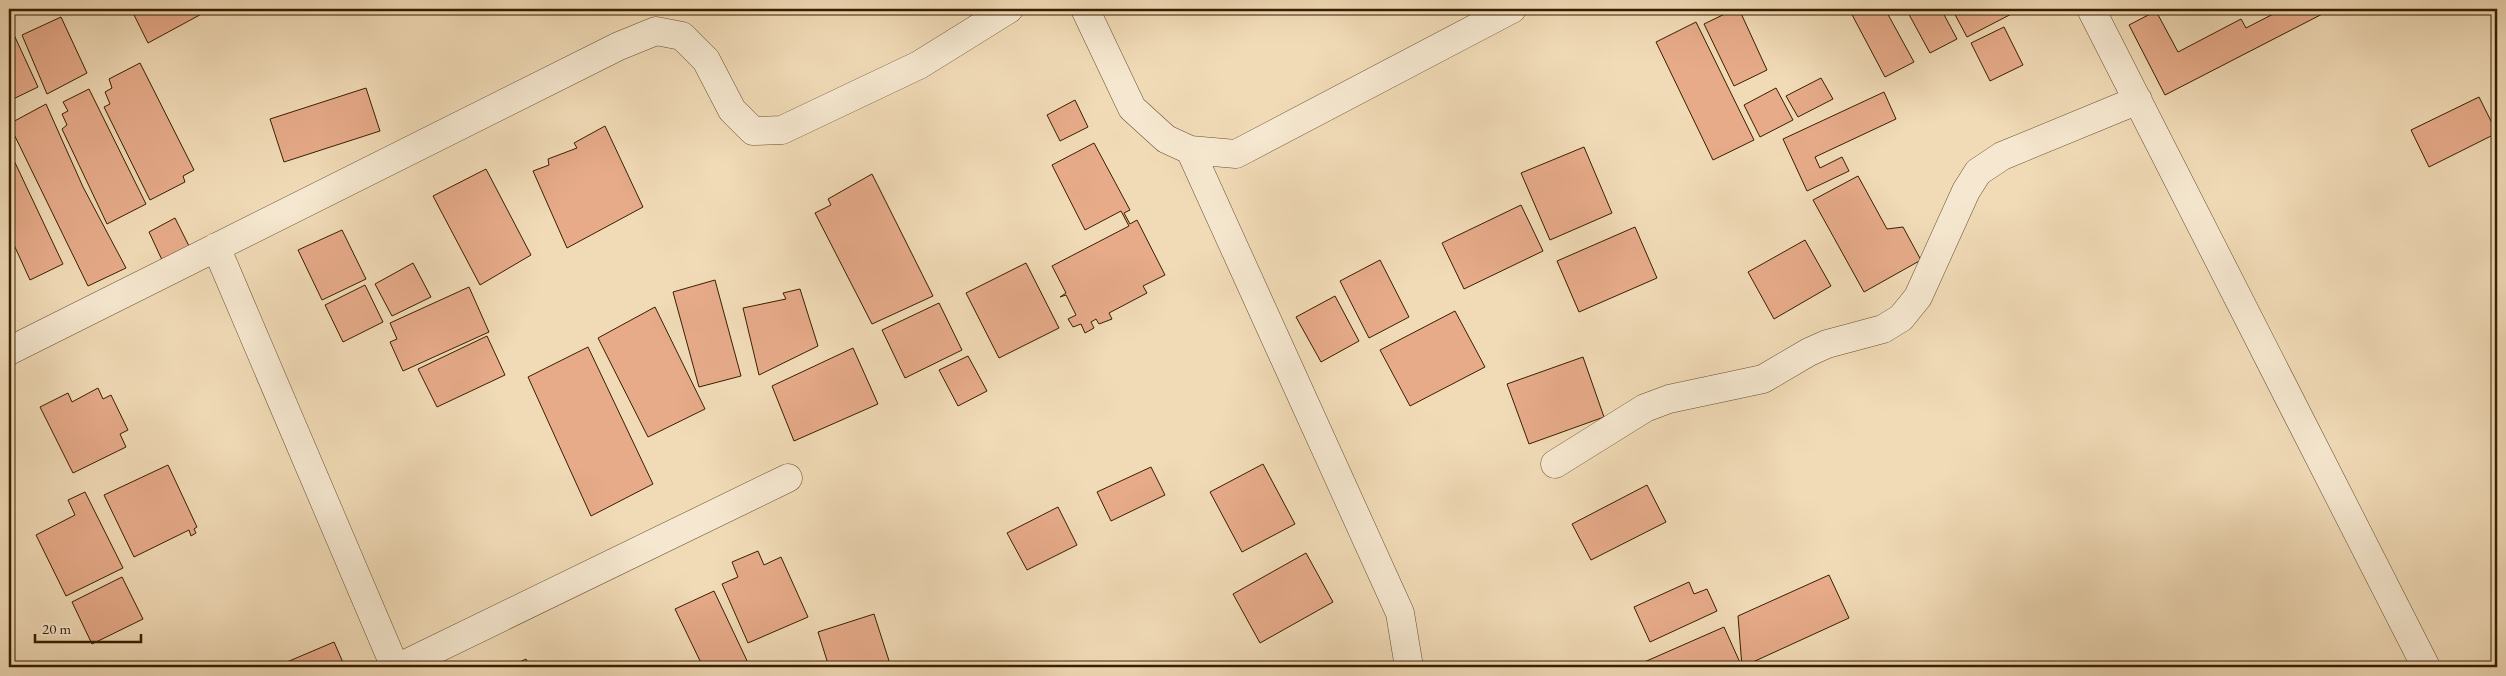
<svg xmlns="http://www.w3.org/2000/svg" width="2506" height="676" viewBox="0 0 2506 676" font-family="'EB Garamond',serif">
  <rect width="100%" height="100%" fill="#f1dbb7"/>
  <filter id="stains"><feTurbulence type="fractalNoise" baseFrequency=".004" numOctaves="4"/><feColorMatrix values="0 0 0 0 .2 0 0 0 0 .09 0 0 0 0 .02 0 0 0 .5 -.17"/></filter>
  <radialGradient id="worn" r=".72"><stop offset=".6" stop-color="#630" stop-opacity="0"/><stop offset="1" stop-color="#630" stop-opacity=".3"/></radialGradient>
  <path fill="#e7ab8a" stroke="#381f00" d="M 131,9 L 205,9 L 207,11 L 148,43 Z
    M 1735,9 L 1739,9 L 1767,70 L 1734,86 L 1704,24 Z
    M 1849,9 L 1885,9 L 1914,62 L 1885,77 Z
    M 1906,9 L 1941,9 L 1957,39 L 1930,53 Z
    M 1952,9 L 2021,9 L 1967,37 Z
    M 2178,9 L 2204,9 L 2179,14 Z
    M 2283,9 L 2332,9 L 2165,95 L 2129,25 L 2156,11 L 2178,52 L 2241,19 L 2246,28 Z
    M 61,17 L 87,73 L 47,94 L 22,35 Z
    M 1696,22 L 1754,140 L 1713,160 L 1656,42 Z
    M 9,24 L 38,87 L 9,101 Z
    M 2004,27 L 2023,65 L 1990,81 L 1971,43 Z
    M 140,63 L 194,170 L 183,176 L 185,182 L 150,200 L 104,107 L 110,104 L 105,92 L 112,88 L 109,79 Z
    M 1821,78 L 1833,99 L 1798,117 L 1786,96 Z
    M 366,88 L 380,131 L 284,162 L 270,119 Z
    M 1776,88 L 1793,120 L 1760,137 L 1744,105 Z
    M 89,89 L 146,204 L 107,224 L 62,129 L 67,125 L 62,114 L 68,111 L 63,102 Z
    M 1884,92 L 1896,119 L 1815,157 L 1820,168 L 1842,157 L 1849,171 L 1807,191 L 1783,139 Z
    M 2479,97 L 2497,133 L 2429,167 L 2411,130 Z
    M 1075,100 L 1088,127 L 1060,141 L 1047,115 Z
    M 46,104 L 83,187 L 126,268 L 88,286 L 9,124 Z
    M 605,126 L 643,207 L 567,248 L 533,171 L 549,165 L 548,159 L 577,148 L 574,143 Z
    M 1094,143 L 1130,210 L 1124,213 L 1130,224 L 1137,220 L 1165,275 L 1143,286 L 1147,293 L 1109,313 L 1112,319 L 1099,324 L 1096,319 L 1091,322 L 1094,328 L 1085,333 L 1081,324 L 1073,327 L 1068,319 L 1076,315 L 1066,295 L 1060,297 L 1066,293 L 1052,266 L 1129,226 L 1121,211 L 1085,230 L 1052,165 Z
    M 1584,147 L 1612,213 L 1550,240 L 1521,173 Z
    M 9,150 L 63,264 L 30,280 L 9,234 Z
    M 486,169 L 531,255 L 480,285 L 433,196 Z
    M 872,174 L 933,296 L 872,324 L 815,213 L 831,205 L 828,199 Z
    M 1858,176 L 1887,229 L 1903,227 L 1921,260 L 1864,292 L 1813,200 Z
    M 1521,205 L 1543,251 L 1464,289 L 1442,243 Z
    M 175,218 L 190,248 L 163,262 L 149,232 Z
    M 1635,227 L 1657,278 L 1579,312 L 1557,261 Z
    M 342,230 L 366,279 L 322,300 L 298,250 Z
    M 1805,240 L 1831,286 L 1774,319 L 1748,272 Z
    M 1380,260 L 1409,317 L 1369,338 L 1340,281 Z
    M 413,263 L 431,297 L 392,316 L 375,284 Z
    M 1026,263 L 1059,328 L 999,358 L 966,293 Z
    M 715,280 L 741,376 L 699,387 L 673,292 Z
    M 365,285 L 383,322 L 343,342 L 325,305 Z
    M 469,287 L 489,332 L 403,371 L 390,342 L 397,339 L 390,323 Z
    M 800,289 L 818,346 L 759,375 L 743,308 L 786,299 L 783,293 Z
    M 1335,296 L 1359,341 L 1321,362 L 1296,317 Z
    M 939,303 L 962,350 L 905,378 L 882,330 Z
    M 655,307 L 705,409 L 648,437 L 598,338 Z
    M 1455,311 L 1485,367 L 1410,406 L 1380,350 Z
    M 487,336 L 505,375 L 437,407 L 418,369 Z
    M 588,347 L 653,484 L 591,516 L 528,377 Z
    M 853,348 L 878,404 L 794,441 L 772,386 Z
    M 968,356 L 987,391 L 958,406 L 939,370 Z
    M 1583,357 L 1604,417 L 1529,444 L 1507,384 Z
    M 98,388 L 103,399 L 111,395 L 128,430 L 120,434 L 126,447 L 73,473 L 40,407 L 68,393 L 72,402 Z
    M 1263,464 L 1295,524 L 1242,552 L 1210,492 Z
    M 168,465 L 197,527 L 194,529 L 196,533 L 191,536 L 189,530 L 134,557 L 104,495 Z
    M 1151,467 L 1165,495 L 1111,521 L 1097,492 Z
    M 1647,485 L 1666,522 L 1591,560 L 1572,524 Z
    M 85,492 L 123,568 L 66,596 L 36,535 L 75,515 L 68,500 Z
    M 1058,507 L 1077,545 L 1027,570 L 1007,533 Z
    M 758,551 L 764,565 L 781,557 L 808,617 L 748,643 L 722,584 L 738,577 L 732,562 Z
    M 1306,553 L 1333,602 L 1260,643 L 1233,594 Z
    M 1829,575 L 1849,618 L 1742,667 L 1738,616 Z
    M 122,577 L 143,619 L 92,644 L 72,602 Z
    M 1689,582 L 1694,594 L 1707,589 L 1717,611 L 1650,642 L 1634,607 Z
    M 714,591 L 750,667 L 703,667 L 675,609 Z
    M 874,614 L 891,667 L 829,667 L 818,632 Z
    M 1724,627 L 1742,667 L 1644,667 L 1642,663 Z
    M 334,642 L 345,667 L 275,667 Z
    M 526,659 L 530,667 L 509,667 Z"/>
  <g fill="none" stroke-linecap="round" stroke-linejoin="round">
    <defs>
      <path id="minor" d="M 1085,9 L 1132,108 L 1166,139 L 1190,150 L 1236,154 L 1512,9
        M 2091,9 L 2426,667
        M 1190,150 L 1400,613 L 1409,667
        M 216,247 L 395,667
        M 9,351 L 619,46 L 656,31 L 682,36 L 706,60 L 732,110 L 753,131 L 782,130 L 919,65 L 1009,9
        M 1555,464 L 1645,408 L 1669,399 L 1763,379 L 1809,352 L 1827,344 L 1883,329 L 1901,318 L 1918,297 L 1966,191 L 1978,172 L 2002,156 L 2138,100
        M 399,667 L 788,478"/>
    </defs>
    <use href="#minor" stroke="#664e2e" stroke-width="29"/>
    <use href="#minor" stroke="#f6e8d0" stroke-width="28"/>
  </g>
  <rect width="2506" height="676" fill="none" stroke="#f1dbb7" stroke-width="30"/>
  <rect x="10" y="10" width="2486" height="656" fill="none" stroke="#381f00" stroke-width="2.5"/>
  <rect x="15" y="15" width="2476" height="646" fill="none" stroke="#381f00"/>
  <path d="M35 634v8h106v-8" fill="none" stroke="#381f00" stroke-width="2.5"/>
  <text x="42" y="634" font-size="15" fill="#381f00" stroke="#f6e8d0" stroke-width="4" paint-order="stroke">20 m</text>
  <rect width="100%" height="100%" filter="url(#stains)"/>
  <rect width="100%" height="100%" fill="url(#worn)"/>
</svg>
